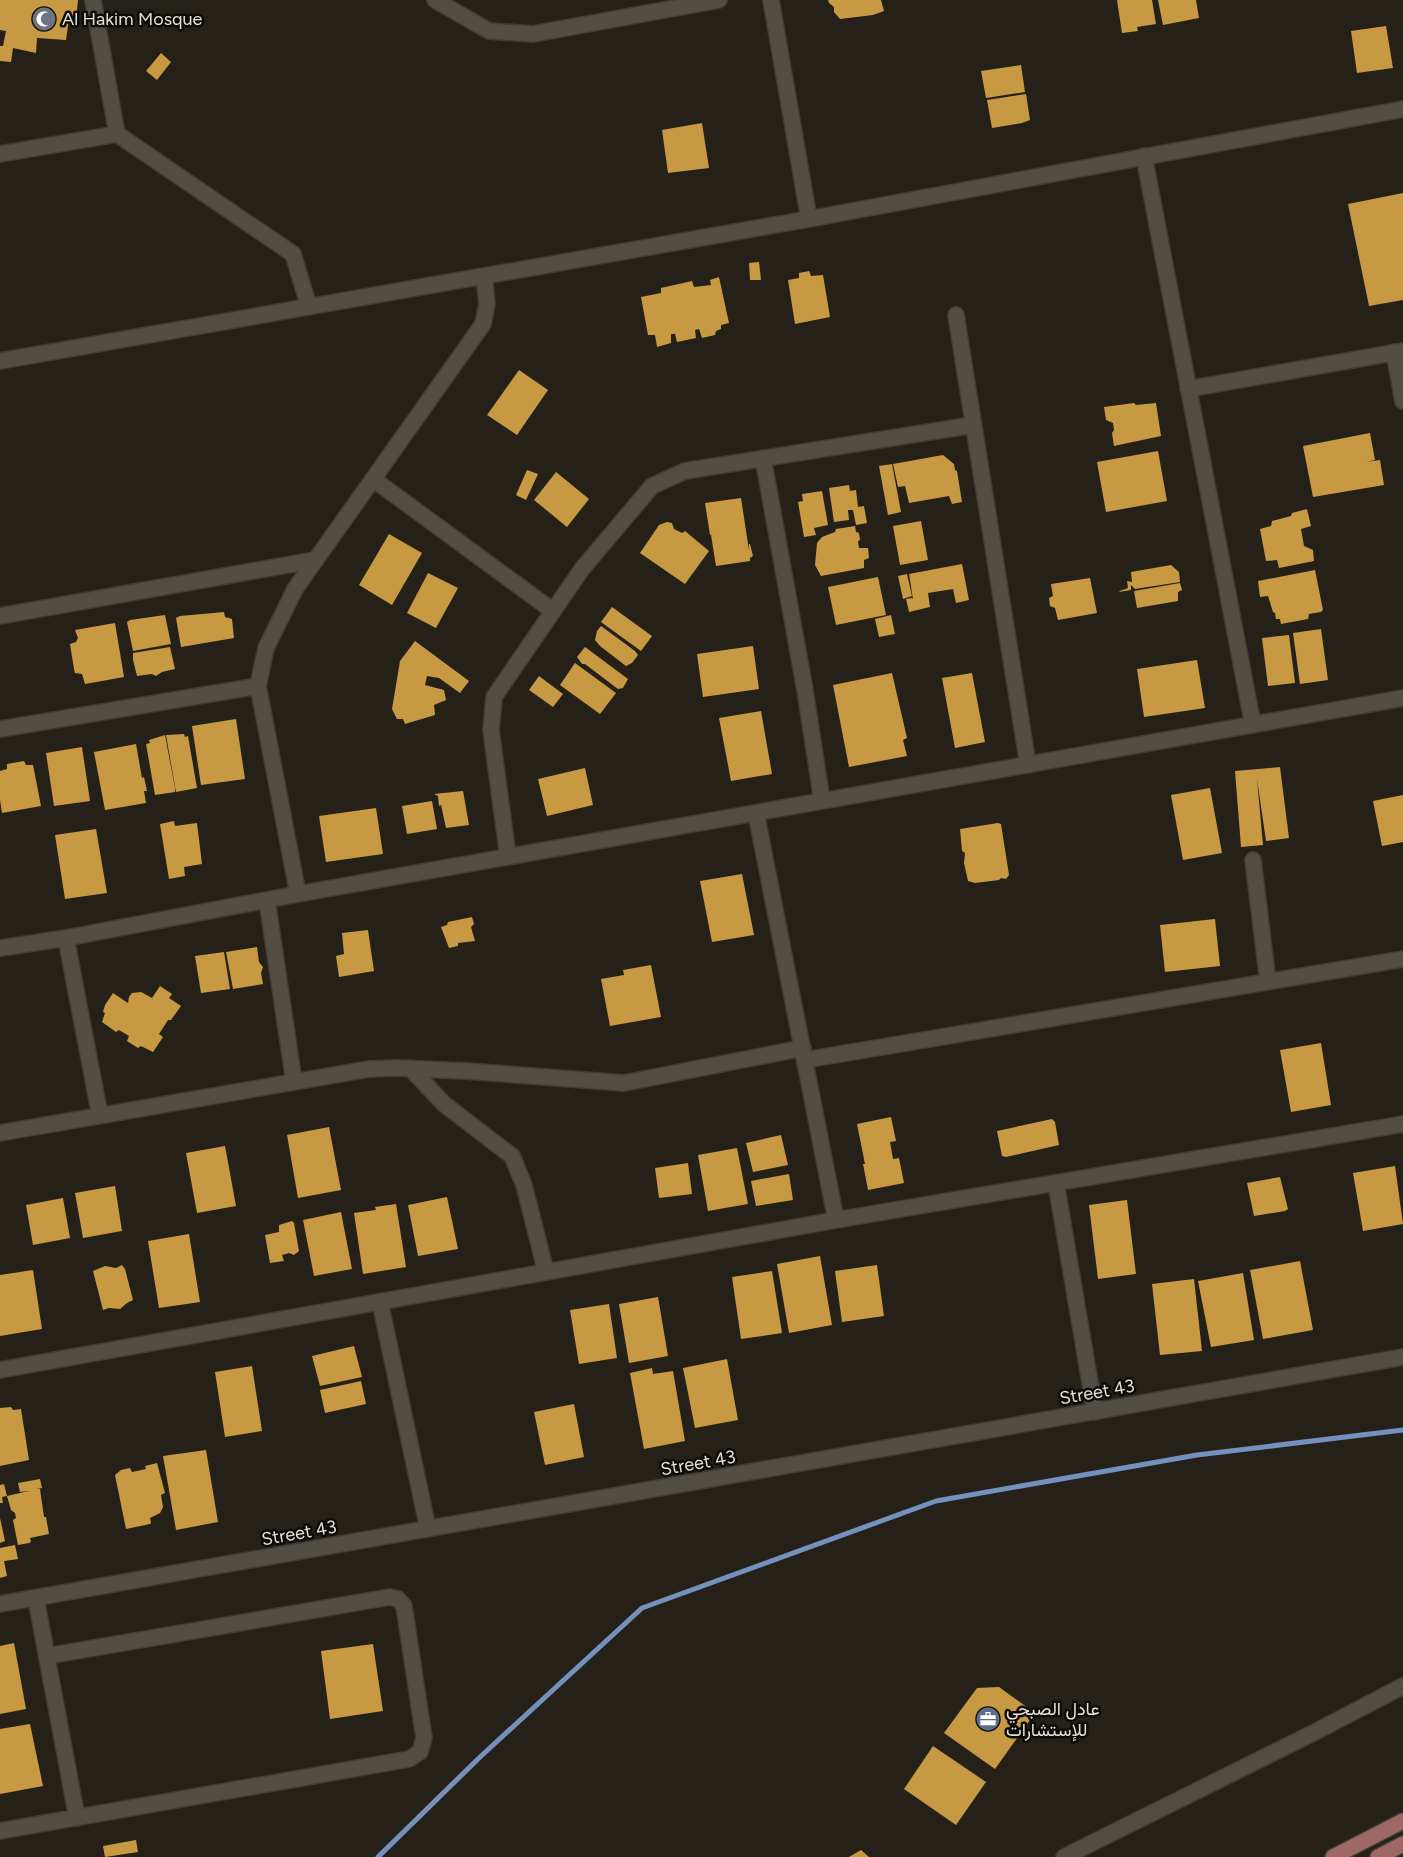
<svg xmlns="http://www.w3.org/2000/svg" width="1403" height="1857" viewBox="0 0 1403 1857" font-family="Figtree,Vazirmatn,sans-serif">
  <rect width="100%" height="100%" fill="#262118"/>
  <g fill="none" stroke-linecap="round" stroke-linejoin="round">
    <path stroke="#7490bd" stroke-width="5" d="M 378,1857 L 479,1758 L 642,1608 L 936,1501 L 1197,1455 L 1403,1430"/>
  </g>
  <path fill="#c79942" d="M 0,0 L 78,0 L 76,21 L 69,19 L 66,40 L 37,38 L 36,53 L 13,48 L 11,62 L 0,61 L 0,46 L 3,46 L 6,31 L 0,30 Z
    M 828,0 L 881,0 L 884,11 L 873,15 L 840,19 L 834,12 L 834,7 L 829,3 Z
    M 1117,0 L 1152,0 L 1156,24 L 1137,27 L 1138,31 L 1122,33 Z
    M 1158,0 L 1196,0 L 1199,18 L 1163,25 Z
    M 1386,26 L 1393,68 L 1357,73 L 1351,31 Z
    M 161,53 L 171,62 L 157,80 L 146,71 Z
    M 1021,65 L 1025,92 L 986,98 L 981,71 Z
    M 1026,94 L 1030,120 L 1022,123 L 992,128 L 987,100 Z
    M 702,123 L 709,168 L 668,173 L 662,130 Z
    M 1403,193 L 1403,300 L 1369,306 L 1348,204 Z
    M 759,262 L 761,280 L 750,280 L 749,263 Z
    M 809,271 L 811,276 L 823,275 L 830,317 L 795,324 L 788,280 L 799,278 L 799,273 Z
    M 719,277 L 729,323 L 721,325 L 721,329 L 716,331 L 715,335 L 702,338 L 699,329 L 695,330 L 696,338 L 677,342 L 675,334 L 671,334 L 671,343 L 657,347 L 655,335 L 648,335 L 641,297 L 661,293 L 661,288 L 692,281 L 694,287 L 711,285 L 710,280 Z
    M 519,370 L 548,390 L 517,435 L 487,415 Z
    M 1134,403 L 1136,405 L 1156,403 L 1161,436 L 1114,446 L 1112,433 L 1114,430 L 1113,423 L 1106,420 L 1104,407 Z
    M 1370,433 L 1375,460 L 1366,462 L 1380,460 L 1384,485 L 1313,497 L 1303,446 Z
    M 1158,451 L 1167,501 L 1106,512 L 1097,462 Z
    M 943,455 L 954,464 L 955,470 L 957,471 L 962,502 L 952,504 L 949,496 L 909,503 L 905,486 L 898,487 L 893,464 Z
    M 892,464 L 901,512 L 888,515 L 879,466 Z
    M 527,470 L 538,474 L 526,500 L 516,495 Z
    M 556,472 L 589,499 L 567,527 L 534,500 Z
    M 849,485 L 850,491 L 856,490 L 858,507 L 864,506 L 867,523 L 856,525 L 853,510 L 848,510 L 849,520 L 834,522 L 829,488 Z
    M 822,491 L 828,525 L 814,528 L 816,535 L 804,537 L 798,502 L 803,501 L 802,494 Z
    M 741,498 L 749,550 L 749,544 L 750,544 L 753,556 L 750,558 L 750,561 L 716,566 L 711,535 L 714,534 L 710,535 L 705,503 Z
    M 1307,509 L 1311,526 L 1301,529 L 1304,546 L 1313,550 L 1314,561 L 1279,568 L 1277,560 L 1266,561 L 1260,529 L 1271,526 L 1272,521 L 1291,516 L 1292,513 Z
    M 921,521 L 928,560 L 900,565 L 893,526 Z
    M 667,522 L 672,523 L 674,529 L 682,533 L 685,531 L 709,551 L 685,584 L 640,553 L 659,525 Z
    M 855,526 L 856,532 L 859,533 L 860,540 L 858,541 L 859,548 L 868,548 L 869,558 L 864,560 L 864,568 L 821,576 L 815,565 L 817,543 L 822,537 L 835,532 L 836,529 Z
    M 389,534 L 422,553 L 392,605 L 359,585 Z
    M 962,564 L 969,600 L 956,603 L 953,589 L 928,593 L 930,607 L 909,612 L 906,599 L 912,598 L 913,599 L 909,574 Z
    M 1171,565 L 1179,572 L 1180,582 L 1135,589 L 1131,585 L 1131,590 L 1119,592 L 1120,591 L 1128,588 L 1127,581 L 1132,582 L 1131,572 Z
    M 1315,570 L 1323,610 L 1321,612 L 1309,614 L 1308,619 L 1281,624 L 1280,619 L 1276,619 L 1275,613 L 1273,612 L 1268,596 L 1260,597 L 1258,581 Z
    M 428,573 L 458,588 L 436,628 L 407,613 Z
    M 907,574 L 912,596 L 903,599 L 898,576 Z
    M 878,577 L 886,615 L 836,625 L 828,587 Z
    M 1090,578 L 1097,613 L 1058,620 L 1055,608 L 1050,606 L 1049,598 L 1053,596 L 1051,584 Z
    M 1180,583 L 1182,590 L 1178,592 L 1178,601 L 1137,608 L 1134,591 Z
    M 612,607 L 652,636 L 641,651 L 601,622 Z
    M 224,612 L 225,617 L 232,619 L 234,638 L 181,647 L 176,618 L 180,616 Z
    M 165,615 L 171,644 L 133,651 L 127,622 L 130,620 Z
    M 891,615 L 895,634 L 879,637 L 875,619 Z
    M 115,623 L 124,677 L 85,684 L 82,674 L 75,673 L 74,669 L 70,644 L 76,642 L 78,638 L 75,630 Z
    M 601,626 L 635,651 L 638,655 L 632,663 L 626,666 L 600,646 L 595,640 L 597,631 Z
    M 1321,629 L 1328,680 L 1300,684 L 1293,633 Z
    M 1289,635 L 1295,683 L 1268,686 L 1262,638 Z
    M 415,641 L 469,681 L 460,693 L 439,678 L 427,676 L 425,685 L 444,690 L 446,700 L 434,705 L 435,715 L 405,724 L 403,719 L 397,719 L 392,709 L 400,661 Z
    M 753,646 L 759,689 L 703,697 L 697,654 Z
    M 170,647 L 175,669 L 162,672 L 156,676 L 152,674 L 137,676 L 133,660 L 133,653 Z
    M 585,647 L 628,679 L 623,688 L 618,689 L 585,664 L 582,664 L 577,657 Z
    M 1197,660 L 1205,708 L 1144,717 L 1137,669 Z
    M 575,663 L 616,693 L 600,714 L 560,685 Z
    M 892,673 L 907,738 L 903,740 L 907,756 L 849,767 L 833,685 Z
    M 972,673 L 985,742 L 955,748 L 942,678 Z
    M 539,676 L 563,694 L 553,707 L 529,690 Z
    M 761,711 L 772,774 L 731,781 L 719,718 Z
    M 236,719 L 245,779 L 201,785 L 192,726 Z
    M 184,734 L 185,737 L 188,736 L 197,788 L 176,792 L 166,735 Z
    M 165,735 L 175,788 L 175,792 L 155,795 L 146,744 L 150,743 L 149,740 Z
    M 136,744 L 142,778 L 144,777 L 147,791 L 144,791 L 146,803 L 105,810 L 94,752 Z
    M 82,747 L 90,801 L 54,806 L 46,753 Z
    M 24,761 L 26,765 L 33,765 L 41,806 L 2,813 L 0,800 L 0,771 L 7,769 L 7,764 Z
    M 1280,767 L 1289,838 L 1266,841 L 1257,779 L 1263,845 L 1241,847 L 1235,771 Z
    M 585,768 L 593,805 L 547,816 L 538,779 Z
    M 1210,788 L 1222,853 L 1183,860 L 1171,795 Z
    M 463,791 L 469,825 L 446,828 L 441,805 L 439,806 L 438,796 L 434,794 Z
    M 1403,795 L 1403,842 L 1382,846 L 1373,801 Z
    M 432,801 L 437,829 L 407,834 L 402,806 Z
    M 376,808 L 383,854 L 326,862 L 319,816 Z
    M 174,821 L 175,826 L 197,823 L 202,864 L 184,867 L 185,876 L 169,879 L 160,824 Z
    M 998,823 L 1001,824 L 1009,875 L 1006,879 L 1001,878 L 999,880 L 975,883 L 968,881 L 964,863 L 965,853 L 962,851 L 960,829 Z
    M 96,829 L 107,893 L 65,899 L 55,835 Z
    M 742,874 L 754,935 L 712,942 L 700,881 Z
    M 472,917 L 474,924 L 471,927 L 475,941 L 458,943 L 458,946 L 449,948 L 441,927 L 447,925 L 448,922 Z
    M 1215,919 L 1220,966 L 1165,972 L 1160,925 Z
    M 368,930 L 374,971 L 339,977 L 336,956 L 344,954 L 342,933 Z
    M 257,947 L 259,962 L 263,967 L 261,973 L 263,984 L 233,989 L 226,952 Z
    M 224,952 L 230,989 L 201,993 L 195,956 Z
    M 651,965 L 661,1017 L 610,1026 L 601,979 L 624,975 L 623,970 Z
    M 160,986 L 172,994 L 169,998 L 181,1006 L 171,1020 L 168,1020 L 159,1034 L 163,1037 L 153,1052 L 141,1046 L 138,1048 L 127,1041 L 129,1036 L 119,1030 L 116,1032 L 102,1022 L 105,1013 L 103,1012 L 105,1005 L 113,993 L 128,1003 L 129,997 L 132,993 L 141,992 L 152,998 Z
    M 1321,1043 L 1331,1105 L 1291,1112 L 1280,1050 Z
    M 891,1117 L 896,1141 L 890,1142 L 893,1159 L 899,1158 L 904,1183 L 868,1190 L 863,1164 L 865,1164 L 857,1124 Z
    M 1052,1119 L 1055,1122 L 1059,1145 L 1006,1157 L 1002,1156 L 997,1131 Z
    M 329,1127 L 341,1190 L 298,1198 L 287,1135 Z
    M 781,1135 L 788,1165 L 753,1172 L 746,1143 Z
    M 225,1146 L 236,1206 L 197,1213 L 186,1153 Z
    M 737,1148 L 748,1204 L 708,1211 L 698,1155 Z
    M 688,1163 L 692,1194 L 659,1198 L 655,1168 Z
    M 1395,1166 L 1403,1224 L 1363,1231 L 1353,1173 Z
    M 789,1174 L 793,1200 L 756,1206 L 751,1181 Z
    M 1280,1177 L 1288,1209 L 1285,1211 L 1254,1216 L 1247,1183 Z
    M 115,1186 L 122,1231 L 83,1238 L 75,1193 Z
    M 447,1197 L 458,1249 L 418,1256 L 408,1205 Z
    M 63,1198 L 70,1238 L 33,1245 L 26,1205 Z
    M 1127,1200 L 1136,1274 L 1098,1279 L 1089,1205 Z
    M 396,1204 L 406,1267 L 363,1274 L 354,1213 L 376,1210 L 375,1207 Z
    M 341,1212 L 352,1269 L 314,1276 L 303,1220 Z
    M 292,1221 L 294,1223 L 299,1251 L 294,1255 L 289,1253 L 282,1255 L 284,1261 L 270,1263 L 265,1235 L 279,1232 L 279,1225 Z
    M 189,1234 L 200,1302 L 159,1308 L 148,1241 Z
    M 820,1256 L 832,1325 L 789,1333 L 777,1264 Z
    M 1300,1261 L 1313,1330 L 1263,1339 L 1250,1270 Z
    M 122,1265 L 125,1269 L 133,1300 L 127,1303 L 120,1309 L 109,1308 L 103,1310 L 93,1271 L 105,1266 L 116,1268 Z
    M 877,1265 L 884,1316 L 842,1322 L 835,1271 Z
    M 33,1270 L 42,1329 L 0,1336 L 0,1275 Z
    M 772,1271 L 782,1333 L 741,1339 L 732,1277 Z
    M 1243,1273 L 1254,1340 L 1211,1347 L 1198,1281 Z
    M 1194,1279 L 1202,1351 L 1160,1355 L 1152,1284 Z
    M 658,1297 L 668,1356 L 629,1363 L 619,1304 Z
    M 609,1304 L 617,1358 L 579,1364 L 570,1310 Z
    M 354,1346 L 362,1377 L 320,1386 L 312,1356 Z
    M 727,1359 L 738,1420 L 695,1428 L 683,1368 Z
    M 252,1366 L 262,1431 L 225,1437 L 215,1372 Z
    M 652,1368 L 653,1374 L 673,1371 L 685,1441 L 644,1449 L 630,1373 Z
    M 361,1381 L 366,1404 L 325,1413 L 320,1390 Z
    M 574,1404 L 584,1457 L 545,1465 L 534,1412 Z
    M 11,1407 L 13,1410 L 21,1409 L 29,1460 L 0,1466 L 0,1408 Z
    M 206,1450 L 218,1522 L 176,1530 L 163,1456 Z
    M 157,1463 L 165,1493 L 161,1495 L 163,1507 L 160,1513 L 150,1518 L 151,1523 L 150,1524 L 126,1529 L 115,1475 L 121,1470 L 130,1468 L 132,1472 L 146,1469 L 145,1466 Z
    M 40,1479 L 42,1488 L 37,1489 L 40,1489 L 44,1517 L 46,1517 L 49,1534 L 30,1538 L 31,1542 L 29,1543 L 18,1545 L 13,1520 L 16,1518 L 15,1513 L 11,1510 L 7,1496 L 29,1491 L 20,1492 L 18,1483 Z
    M 4,1484 L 7,1496 L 2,1497 L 3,1503 L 0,1503 L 0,1485 Z
    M 0,1518 L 5,1541 L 0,1543 Z
    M 15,1545 L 18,1559 L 4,1561 L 7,1576 L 0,1578 L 0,1548 Z
    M 14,1643 L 26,1709 L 0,1714 L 0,1646 Z
    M 373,1644 L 383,1711 L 330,1719 L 321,1651 Z
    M 999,1687 L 1035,1713 L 995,1769 L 944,1733 L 977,1688 Z
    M 30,1724 L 43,1786 L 0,1794 L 0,1729 Z
    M 933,1746 L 986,1782 L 956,1825 L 904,1789 Z
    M 136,1840 L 138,1852 L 105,1857 L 103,1846 Z
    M 861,1850 L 869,1857 L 849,1857 Z"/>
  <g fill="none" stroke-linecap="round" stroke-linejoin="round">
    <defs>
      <path id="minor" d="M 93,0 L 117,134
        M 435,0 L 489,31 L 533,34 L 719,0
        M 771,0 L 809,219
        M 0,154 L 117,134 L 293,254 L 309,307
        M 1144,156 L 1253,725
        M 956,315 L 1028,765
        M 1394,352 L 1403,401
        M 0,361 L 809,219 L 1403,109
        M 1188,389 L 1403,351
        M 763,458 L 805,690 L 822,801
        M 373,479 L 553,611
        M 0,616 L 315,560
        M 0,729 L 258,686
        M 756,813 L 836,1220
        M 508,857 L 491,730 L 494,697 L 582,569 L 652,486 L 685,471 L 973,425
        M 1253,860 L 1268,982
        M 298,894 L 258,686 L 266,648 L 295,589 L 483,324 L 487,304 L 484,276
        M 267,900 L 294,1082
        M 66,938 L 100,1116
        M 0,948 L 66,938 L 298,894 L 1403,698
        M 805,1060 L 1403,959
        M 410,1068 L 444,1104 L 512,1156 L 524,1185 L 546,1272
        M 0,1133 L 369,1069 L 396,1068 L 466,1071 L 624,1083 L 803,1048
        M 1056,1183 L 1095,1412
        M 380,1302 L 428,1529
        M 0,1370 L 836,1220 L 1403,1124
        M 36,1599 L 77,1818
        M 0,1604 L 1403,1357
        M 0,1831 L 409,1759 L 420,1752 L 424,1738 L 404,1606 L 398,1599 L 390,1597 L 47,1656
        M 1064,1857 L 1315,1732 L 1403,1686"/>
      <path id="major" d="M 1333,1857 L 1403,1821
        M 1378,1857 L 1403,1844"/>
    </defs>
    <use href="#minor" stroke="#423d37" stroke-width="18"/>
    <use href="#major" stroke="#423d37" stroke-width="18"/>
    <use href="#minor" stroke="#534e44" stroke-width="15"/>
    <use href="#major" stroke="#9e6864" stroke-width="15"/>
  </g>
  <defs>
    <symbol id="mosque-disc" viewBox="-11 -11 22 22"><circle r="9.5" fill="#6b7280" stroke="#0d0b07"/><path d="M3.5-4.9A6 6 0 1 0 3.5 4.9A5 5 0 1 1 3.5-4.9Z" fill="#fff"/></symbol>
    <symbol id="office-disc" viewBox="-11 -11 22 22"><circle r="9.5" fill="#5c6f8a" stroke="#0d0b07"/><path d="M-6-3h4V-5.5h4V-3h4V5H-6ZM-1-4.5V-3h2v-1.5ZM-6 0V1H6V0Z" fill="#fff"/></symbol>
  </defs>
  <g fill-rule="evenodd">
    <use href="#mosque-disc" x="30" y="5" width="28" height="28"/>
    <use href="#office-disc" x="974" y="1705" width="28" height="28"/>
  </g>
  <g text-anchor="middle" stroke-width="5" stroke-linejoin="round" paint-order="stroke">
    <g font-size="18" fill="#e3e0da" stroke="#0d0b07" text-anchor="start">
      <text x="62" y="25">Al Hakim Mosque</text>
      <text x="1006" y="1715">عادل الصبحي<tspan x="1006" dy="21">للإستشارات</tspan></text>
    </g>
    <g font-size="18" fill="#e3e0da" stroke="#0d0b07">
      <text transform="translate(1097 1392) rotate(-10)" y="6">Street 43</text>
      <text transform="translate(698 1463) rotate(-10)" y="6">Street 43</text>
      <text transform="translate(299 1533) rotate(-10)" y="6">Street 43</text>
    </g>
  </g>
</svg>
